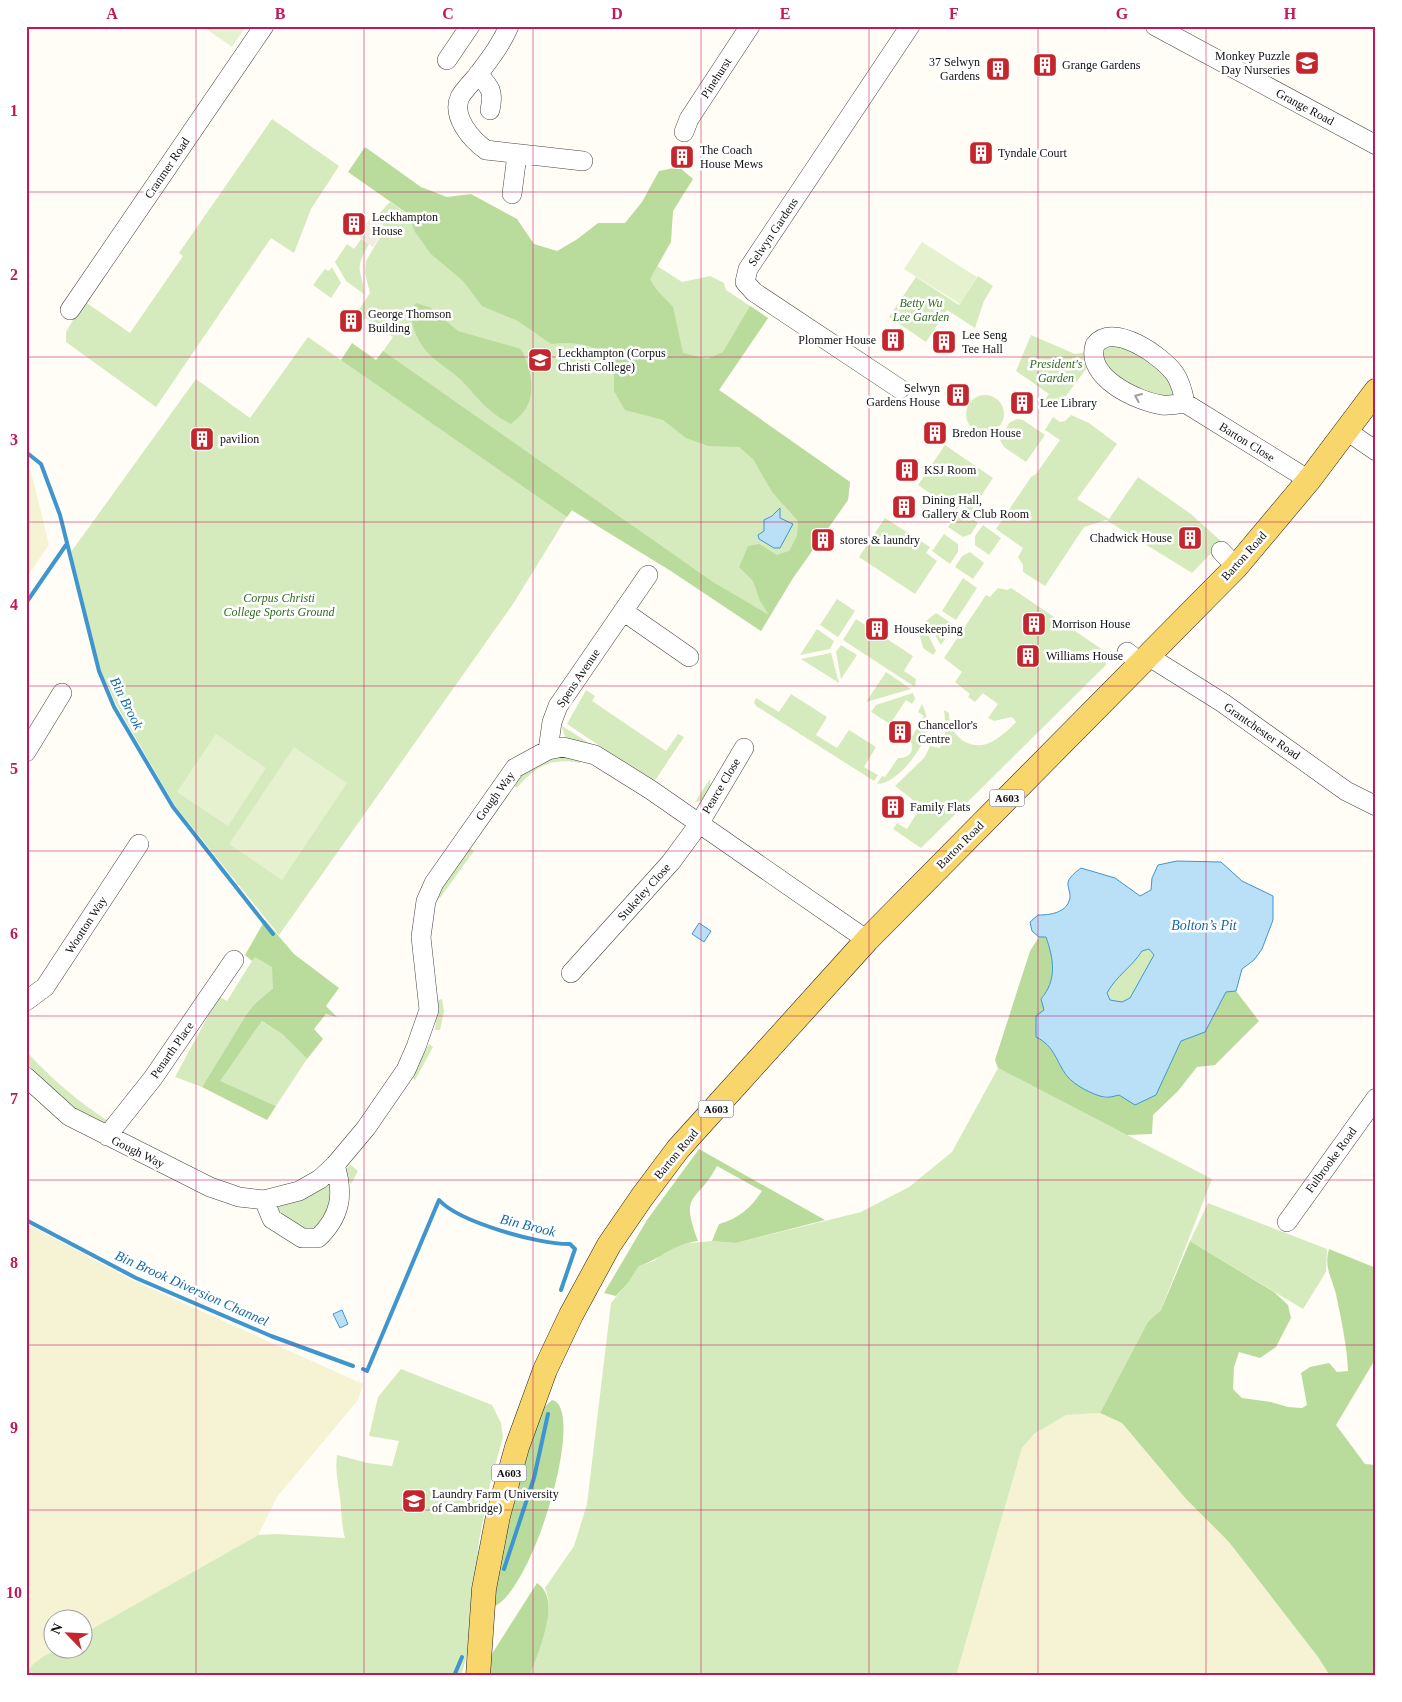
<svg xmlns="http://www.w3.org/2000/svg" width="1402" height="1702" viewBox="0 0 1402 1702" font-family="'Times New Roman',serif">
  <rect width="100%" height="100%" fill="#fffdf5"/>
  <path fill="#f6f3d4" d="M 26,468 L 31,471 L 49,545 L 26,578 Z
    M 26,1223 L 130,1279 L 363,1384 L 358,1400 L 277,1497 L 258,1535 L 83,1634 L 82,1620 L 52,1620 L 52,1650 L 55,1650 L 40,1658 L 26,1671 Z
    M 1100,1413 L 1122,1423 L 1186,1499 L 1229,1542 L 1318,1657 L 1330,1676 L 956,1676 L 1022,1448 L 1034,1434 L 1066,1415 Z"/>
  <path fill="#d5ebbd" d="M 272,119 L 339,166 L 311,209 L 294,253 L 271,238 L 156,407 L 66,342 L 66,332 L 84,301 L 130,333 L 183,256 L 179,253 Z
    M 390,202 L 544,308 L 603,231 L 682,282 L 710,276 L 724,283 L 726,290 L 768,318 L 719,390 L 850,482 L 848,500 L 793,578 L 761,631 L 671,571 L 571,510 L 513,604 L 279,935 L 175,806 L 117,706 L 100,670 L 71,552 L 196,379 L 250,418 L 308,337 L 341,360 L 377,360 L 393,337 L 366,318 L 364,320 L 356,314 L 370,293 L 365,273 L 366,261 L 386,227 L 374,219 Z
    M 361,239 L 369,244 C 353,272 362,267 364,294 L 346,281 L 335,262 L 347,244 L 354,249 Z
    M 332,267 L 341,283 L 331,298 L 313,285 L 325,269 L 329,271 Z
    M 978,276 L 993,286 L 984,301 L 975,328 L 947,310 L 926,342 L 889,317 L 916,277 L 959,305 Z
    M 1031,335 L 1075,354 L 1088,352 L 1089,365 L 1057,408 L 1045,399 L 1049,394 L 1016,371 Z
    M 1116,342 L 1161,367 L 1177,388 L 1174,400 C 1165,398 1154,398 1147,395 C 1132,389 1102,372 1103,355 C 1104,347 1109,344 1116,342 Z
    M966 414a19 19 0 1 1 38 0a19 19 0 1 1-38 0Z
    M 1071,415 L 1089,423 L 1117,444 L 1077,499 L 1109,519 L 1138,477 L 1191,514 L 1222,542 L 1192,573 L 1106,520 L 1084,527 L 1045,586 L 1023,572 L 1023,565 L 1018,557 L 1023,548 L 996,529 L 1031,477 L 1036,474 L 1060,440 L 1045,430 L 1053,417 L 1060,422 L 1065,421 Z
    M 1017,419 L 1023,420 L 1045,435 L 1026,462 L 1004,447 L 1000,440 L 1009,423 Z
    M 945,445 L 993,478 L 971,511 L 961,504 L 956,511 L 918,485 Z
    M 960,510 L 978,523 L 971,534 L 963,537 L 948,527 Z
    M 885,518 L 930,547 L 926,553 L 937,561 L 915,594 L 859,557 Z
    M 983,525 L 1001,538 L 989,555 L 975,545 L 975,536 Z
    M 944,534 L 958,544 L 958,552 L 950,564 L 932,551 Z
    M 970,552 L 984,563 L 973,579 L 955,567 L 962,556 Z
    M 963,578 L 977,588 L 956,620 L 942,611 Z
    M 998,588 L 1007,590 L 1011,588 L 1106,652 L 1106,665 L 921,848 L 893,829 L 897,823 L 907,829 L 918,811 L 910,806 L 912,799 L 895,786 L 925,757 L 930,746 L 940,748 L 946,730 L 944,710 L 949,713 C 949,738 973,754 995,740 C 1003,735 1010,728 1016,722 L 1012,717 L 994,721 L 988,718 L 998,704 L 983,693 L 975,702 L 968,697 L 970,694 L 955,682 L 962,672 L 944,658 L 986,595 L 990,597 Z
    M 837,599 L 855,611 L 838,637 L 820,625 Z
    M 936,613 L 954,625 L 941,645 L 926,621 Z
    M 856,619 L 913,656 L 904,671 L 916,679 L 915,687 L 843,640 Z
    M 923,624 L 936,651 L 933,655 L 923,648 L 918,628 Z
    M 817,629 L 834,641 L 830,649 L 800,655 Z
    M 841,645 L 857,655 L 841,679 L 836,652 Z
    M 831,653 L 839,683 L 801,659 Z
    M 886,672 L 911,689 L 866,702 Z
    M 586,690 L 595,696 L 592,701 L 666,751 L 678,734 L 684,737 L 654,782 L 567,724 Z
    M 913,693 L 915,699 L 912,704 L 906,700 L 890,724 L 871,712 L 876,705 Z
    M 791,694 L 827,717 L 816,735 L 837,748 L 849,730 L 876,747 L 864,767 L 878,775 L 874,781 L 756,706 L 754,702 L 756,698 L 779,712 Z
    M 922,704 C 926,713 929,721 927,731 C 923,749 897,784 877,784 L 882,776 L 885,777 L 898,758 C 909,759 916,750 910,740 L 924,716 L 918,712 Z
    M 562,726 L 608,755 C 589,750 564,748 562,726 Z
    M 567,756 L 582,757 L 580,763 C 551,757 534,767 517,788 L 512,784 C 526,765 545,759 567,756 Z
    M 710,779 L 711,788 L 701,801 L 695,802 Z
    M 468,847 L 474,851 L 440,898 L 435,897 Z
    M 1149,949 L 1154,955 L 1130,998 L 1122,1002 L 1110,1000 L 1107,993 C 1116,976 1132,967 1142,951 Z
    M 255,956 L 285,975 L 246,1015 L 202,1087 L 175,1077 L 219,996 L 227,1001 Z
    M 442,999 L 444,1011 L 440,1030 L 435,1030 L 438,1000 Z
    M 262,1021 L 282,1034 L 307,1059 L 276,1106 L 219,1081 Z
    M 429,1044 L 433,1047 L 415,1080 L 410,1077 Z
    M 26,1051 C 52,1080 79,1102 111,1123 L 99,1127 L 85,1118 L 26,1069 Z
    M 998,1068 L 1212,1179 L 1161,1310 L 1148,1323 L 1100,1413 L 1066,1415 L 1034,1434 L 1022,1448 L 956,1676 L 530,1676 C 539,1649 556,1615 545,1588 L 574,1546 L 587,1504 L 611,1303 L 628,1283 L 639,1266 L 654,1261 L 667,1250 L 680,1244 L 712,1241 L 736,1243 L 861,1212 L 909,1187 L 952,1152 Z
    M 350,1164 L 358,1171 L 351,1184 L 342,1175 Z
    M 333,1182 L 337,1196 L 319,1231 L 300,1230 L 276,1217 L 273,1206 L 301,1197 Z
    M 1208,1203 L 1327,1249 L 1326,1272 L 1303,1309 L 1190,1241 Z
    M 401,1369 L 492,1405 L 501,1423 L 503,1437 L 490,1484 L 479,1541 L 467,1655 L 461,1676 L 26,1676 L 26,1671 C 48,1650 52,1650 82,1650 L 83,1634 L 258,1535 L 277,1534 L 345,1538 C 341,1524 342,1512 340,1498 C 338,1483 335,1470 337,1455 L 368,1463 L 392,1466 L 399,1441 L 369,1436 L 378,1397 Z"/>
  <path fill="#b9dc9c" d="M 365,147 L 421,187 L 447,197 L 471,194 L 517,219 L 534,244 L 557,251 L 576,240 L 598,223 L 625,223 L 642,202 L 659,171 L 679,167 L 693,179 L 673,211 L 671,242 L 650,279 L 656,289 L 673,307 L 683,353 L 707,359 L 723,352 L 750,306 L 768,318 L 719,390 L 850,482 L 848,500 L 793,578 L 761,631 L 671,571 L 572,510 L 567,517 L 341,360 L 352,343 L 376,360 L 383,351 L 713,582 L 769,615 L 760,601 L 753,581 L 739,567 L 748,546 L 759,544 L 777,555 L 789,551 L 797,536 L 798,521 L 772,492 L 753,459 L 739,447 L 708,446 L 686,438 L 663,420 L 625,410 L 614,391 L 614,359 C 594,345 575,341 551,344 L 518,321 L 482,306 L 463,281 L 431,254 L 415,232 L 408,214 L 348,172 Z
    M 416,303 L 431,308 L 458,331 L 521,349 C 530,366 537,392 525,410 C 522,415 515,420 511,424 C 486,411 480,400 462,381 C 450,369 433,361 423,347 C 415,336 412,324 410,311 Z
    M 265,920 L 294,954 L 339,988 L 326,1006 L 337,1017 L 326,1014 L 314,1029 L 323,1039 L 307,1059 L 282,1034 L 262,1021 L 220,1081 L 276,1106 L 267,1120 L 202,1087 L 246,1015 L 255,1004 L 273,988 L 272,967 L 255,957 L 252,961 L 245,955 Z
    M 1039,937 L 1046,937 C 1054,960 1057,979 1041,999 L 1044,1010 L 1036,1016 L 1036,1031 L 1054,1053 L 1067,1076 L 1078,1085 L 1105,1098 L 1119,1095 L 1135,1105 L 1156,1095 L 1181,1041 L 1205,1032 L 1226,992 L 1236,991 L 1259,1021 L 1215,1065 L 1197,1067 L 1178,1091 L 1153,1115 L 1152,1134 L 1127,1135 L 998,1068 L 995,1060 L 1030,951 Z
    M 699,1149 L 825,1220 L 736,1243 L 712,1241 L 719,1224 C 738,1219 751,1208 762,1191 L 717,1166 C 697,1204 679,1191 698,1241 C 670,1245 663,1258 639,1266 L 628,1283 L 616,1296 L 604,1293 L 647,1220 Z
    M 1190,1241 L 1274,1292 L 1288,1305 L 1291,1318 L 1276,1347 L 1260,1358 L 1239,1352 L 1234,1367 L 1233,1389 L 1242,1398 L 1271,1402 L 1288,1407 L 1302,1408 L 1307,1405 L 1301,1373 L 1310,1367 L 1329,1363 L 1337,1372 L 1348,1371 C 1347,1345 1341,1319 1336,1294 C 1331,1275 1324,1268 1329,1249 L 1376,1268 L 1376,1358 L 1336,1425 L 1365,1464 L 1376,1465 L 1376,1676 L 1330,1676 L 1318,1657 L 1229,1542 L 1186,1499 L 1122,1423 L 1100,1413 L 1148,1322 L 1161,1310 Z
    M 552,1400 C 588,1407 532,1596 492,1607 L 496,1549 L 541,1410 Z
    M 537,1583 C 563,1600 538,1652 530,1676 L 486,1676 L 488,1660 Z"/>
  <path fill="#e6f2cf" d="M 202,26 L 246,26 L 232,47 Z
    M 922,242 L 977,277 L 960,304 L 904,269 Z
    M 216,734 L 266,768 L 228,826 L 177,792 Z
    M 294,747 L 347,783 L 282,880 L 229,844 Z"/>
  <path fill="#f1ede2" d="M 371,217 L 386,227 L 373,247 L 358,236 Z"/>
  <path fill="#b9e0f7" stroke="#3f96cf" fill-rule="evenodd" d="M 780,508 L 780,518 L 793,524 L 780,548 L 774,548 L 759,539 L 758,535 L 764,531 L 764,520 L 772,516 Z
    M 1177,861 L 1221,862 L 1242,881 L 1273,896 L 1273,920 L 1262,949 L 1254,960 L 1242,969 L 1236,991 L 1226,992 L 1205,1032 L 1181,1041 L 1156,1095 L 1135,1105 L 1119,1095 C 1115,1096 1108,1098 1104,1097 C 1093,1095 1074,1085 1067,1076 C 1056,1062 1055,1046 1036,1037 L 1036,1016 L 1044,1010 L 1041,999 C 1057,980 1054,960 1046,937 L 1039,937 L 1032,931 L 1030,922 L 1038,915 C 1050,915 1067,913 1070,898 C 1071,893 1067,887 1068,882 C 1070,876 1076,872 1081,868 L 1115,878 L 1140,896 L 1151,890 L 1152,878 L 1158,865 ZM 1149,949 L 1154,955 L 1130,998 L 1122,1002 L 1110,1000 L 1107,993 C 1116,976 1132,967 1142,951 Z
    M 699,923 L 711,931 L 704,942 L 692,934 Z
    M 342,1310 L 348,1324 L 340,1328 L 333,1314 Z"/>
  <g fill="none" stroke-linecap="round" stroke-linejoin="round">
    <path stroke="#3f96cf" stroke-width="4" d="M 26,452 L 41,464 L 60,515 L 99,671 L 114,707 L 173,807 L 273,934
      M 26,603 L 66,545
      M 26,1220 L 136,1278 L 271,1336 L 353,1366
      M 363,1369 L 367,1371 L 439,1200 C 459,1222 540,1245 570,1244 L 575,1249 L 561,1290
      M 504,1569 L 534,1478 L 548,1414
      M 454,1676 L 462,1657"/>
    <defs>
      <path id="minor" d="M 509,26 C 501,45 489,60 477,76 C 472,82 464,90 460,97 C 451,117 472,140 486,150 L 583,161
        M 1155,26 L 1376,145
        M 447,60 L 470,26
        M 478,74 C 491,88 494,92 490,110
        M 684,132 L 689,119 L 750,26
        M 512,194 L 517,155
        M 70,310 L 264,26
        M 900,389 L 754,292 L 745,282 L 748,269 L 910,26
        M 1185,403 C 1183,392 1181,383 1175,374 C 1162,356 1113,321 1095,345 C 1085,377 1136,401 1162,405 C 1169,406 1178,404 1185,403 L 1309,480
        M 1347,431 L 1376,451
        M 1221,551 L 1236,567
        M 623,611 L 689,657
        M 1127,652 L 1141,663
        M 1148,656 L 1223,703 L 1346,791 L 1376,806
        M 548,750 L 552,722 L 558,706 L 648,575
        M 26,752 L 62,693
        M 571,973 L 671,862 L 699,824 L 744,748
        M 26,1001 L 45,987 L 139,844
        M 26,1077 L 69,1116 L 210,1187 L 239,1197 L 264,1200 L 299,1191 L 320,1179 L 335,1165 L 366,1128 L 406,1070 L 416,1047 L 429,1010 L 421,937 L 426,901 L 434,883 L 515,768 L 548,750 L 563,747 L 595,755 L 651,790 L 867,940
        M 107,1136 L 153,1078 L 234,960
        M 264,1200 L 272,1219 L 302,1238 L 318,1238 C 341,1216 344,1194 335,1165
        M 1287,1222 L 1376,1098"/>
      <path id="major" d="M 478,1676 L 484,1589 L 498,1516 L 517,1447 L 545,1370 L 571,1315 L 609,1245 L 642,1197 L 678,1149 L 867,940 L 1236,567 L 1309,480 L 1376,391"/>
    </defs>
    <use href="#minor" stroke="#444" stroke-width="20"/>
    <use href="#major" stroke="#222" stroke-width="25"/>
    <use href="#minor" stroke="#fff" stroke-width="19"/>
    <use href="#major" stroke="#f9d66b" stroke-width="24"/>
  </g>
  <defs><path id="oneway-chevron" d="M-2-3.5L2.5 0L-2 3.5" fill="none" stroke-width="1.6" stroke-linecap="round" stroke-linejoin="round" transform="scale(1.25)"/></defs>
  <use stroke="#a0a0a0" href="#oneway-chevron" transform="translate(1138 397) rotate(-157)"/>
  <path fill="none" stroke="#c2185b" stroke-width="1" stroke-opacity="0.55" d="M 196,26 L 196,1676M 364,26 L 364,1676M 533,26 L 533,1676M 701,26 L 701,1676M 869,26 L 869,1676M 1038,26 L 1038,1676M 1206,26 L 1206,1676M 26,192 L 1376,192M 26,357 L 1376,357M 26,522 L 1376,522M 26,686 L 1376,686M 26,851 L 1376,851M 26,1016 L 1376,1016M 26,1180 L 1376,1180M 26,1345 L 1376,1345M 26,1510 L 1376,1510"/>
  <defs>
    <symbol id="school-square" viewBox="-11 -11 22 22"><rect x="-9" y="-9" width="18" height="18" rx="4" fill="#c4262e" stroke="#fff"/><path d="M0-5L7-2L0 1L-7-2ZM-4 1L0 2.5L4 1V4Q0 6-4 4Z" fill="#fff"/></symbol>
    <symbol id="building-square" viewBox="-11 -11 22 22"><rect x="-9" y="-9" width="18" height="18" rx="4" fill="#c4262e" stroke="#fff"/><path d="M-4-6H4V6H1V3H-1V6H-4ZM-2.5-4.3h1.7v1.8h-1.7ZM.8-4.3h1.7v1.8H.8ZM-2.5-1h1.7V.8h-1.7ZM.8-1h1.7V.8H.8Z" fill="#fff"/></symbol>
    <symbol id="university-square" viewBox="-11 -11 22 22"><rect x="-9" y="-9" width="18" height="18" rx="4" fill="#c4262e" stroke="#fff"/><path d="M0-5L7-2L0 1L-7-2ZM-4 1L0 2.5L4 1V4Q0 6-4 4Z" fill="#fff"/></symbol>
  </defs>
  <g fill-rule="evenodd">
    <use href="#school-square" x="1293" y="49" width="28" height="28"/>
    <use href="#building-square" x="1031" y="51" width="28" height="28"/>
    <use href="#building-square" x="984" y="55" width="28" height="28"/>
    <use href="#building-square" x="967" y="139" width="28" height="28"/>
    <use href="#building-square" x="668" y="143" width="28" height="28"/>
    <use href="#building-square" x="340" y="210" width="28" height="28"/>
    <use href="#building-square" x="337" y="307" width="28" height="28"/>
    <use href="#building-square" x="879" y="326" width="28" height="28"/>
    <use href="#building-square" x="930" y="328" width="28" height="28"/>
    <use href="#university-square" x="526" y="346" width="28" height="28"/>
    <use href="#building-square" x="944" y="381" width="28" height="28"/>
    <use href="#building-square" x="1008" y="389" width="28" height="28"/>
    <use href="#building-square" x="921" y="419" width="28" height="28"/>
    <use href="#building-square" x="188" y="425" width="28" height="28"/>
    <use href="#building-square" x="893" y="456" width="28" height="28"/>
    <use href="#building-square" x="890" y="493" width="28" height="28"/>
    <use href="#building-square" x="1176" y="524" width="28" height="28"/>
    <use href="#building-square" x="809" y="526" width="28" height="28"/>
    <use href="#building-square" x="1020" y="610" width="28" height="28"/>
    <use href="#building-square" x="863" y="615" width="28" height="28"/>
    <use href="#building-square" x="1014" y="642" width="28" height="28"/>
    <use href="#building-square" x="886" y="718" width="28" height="28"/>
    <use href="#building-square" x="879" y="793" width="28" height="28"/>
    <use href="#university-square" x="400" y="1487" width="28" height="28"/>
  </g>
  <g text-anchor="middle" stroke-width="5" stroke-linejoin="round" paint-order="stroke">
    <g fill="#fff" stroke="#585858" stroke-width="1">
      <rect x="989.5" y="789.5" width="35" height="17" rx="4"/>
      <rect x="698.5" y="1100.5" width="35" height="17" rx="4"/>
      <rect x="491.5" y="1464.5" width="35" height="17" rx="4"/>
    </g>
    <g font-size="11" font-weight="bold" fill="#111">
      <text x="1007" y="802">A603</text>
      <text x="716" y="1113">A603</text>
      <text x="509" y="1477">A603</text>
    </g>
    <g font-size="12" fill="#111" stroke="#fff" text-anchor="start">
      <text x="1290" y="60" text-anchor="end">Monkey Puzzle<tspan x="1290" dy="14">Day Nurseries</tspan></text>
      <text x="980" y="66" text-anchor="end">37 Selwyn<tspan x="980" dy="14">Gardens</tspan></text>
      <text x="1062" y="69">Grange Gardens</text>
      <text x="700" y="154">The Coach<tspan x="700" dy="14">House Mews</tspan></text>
      <text x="998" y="157">Tyndale Court</text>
      <text x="372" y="221">Leckhampton<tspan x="372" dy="14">House</tspan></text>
      <text x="368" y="318">George Thomson<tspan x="368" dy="14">Building</tspan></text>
      <text x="962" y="339">Lee Seng<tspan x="962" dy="14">Tee Hall</tspan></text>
      <text x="876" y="344" text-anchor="end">Plommer House</text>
      <text x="558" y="357">Leckhampton (Corpus<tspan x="558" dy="14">Christi College)</tspan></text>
      <text x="940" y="392" text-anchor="end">Selwyn<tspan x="940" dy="14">Gardens House</tspan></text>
      <text x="1040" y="407">Lee Library</text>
      <text x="952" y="437">Bredon House</text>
      <text x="220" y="443">pavilion</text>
      <text x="924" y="474">KSJ Room</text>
      <text x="922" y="504">Dining Hall,<tspan x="922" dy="14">Gallery &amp; Club Room</tspan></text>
      <text x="1172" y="542" text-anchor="end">Chadwick House</text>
      <text x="840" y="544">stores &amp; laundry</text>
      <text x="1052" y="628">Morrison House</text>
      <text x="894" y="633">Housekeeping</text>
      <text x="1046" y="660">Williams House</text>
      <text x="918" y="729">Chancellor's<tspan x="918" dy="14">Centre</tspan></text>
      <text x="910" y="811">Family Flats</text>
      <text x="432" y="1498">Laundry Farm (University<tspan x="432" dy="14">of Cambridge)</tspan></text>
    </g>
    <g font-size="12" fill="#111" stroke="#fff">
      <text transform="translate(716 78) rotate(-57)" y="4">Pinehurst</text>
      <text transform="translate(1305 107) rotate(28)" y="4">Grange Road</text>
      <text transform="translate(167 168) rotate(-56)" y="4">Cranmer Road</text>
      <text transform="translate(773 232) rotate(-56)" y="4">Selwyn Gardens</text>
      <text transform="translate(1247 442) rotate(32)" y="4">Barton Close</text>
      <text transform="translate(1244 556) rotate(-48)" y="4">Barton Road</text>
      <text transform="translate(578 678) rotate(-56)" y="4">Spens Avenue</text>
      <text transform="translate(1262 731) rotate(35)" y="4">Grantchester Road</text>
      <text transform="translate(721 786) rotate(-59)" y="4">Pearce Close</text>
      <text transform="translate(495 796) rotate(-54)" y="4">Gough Way</text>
      <text transform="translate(960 845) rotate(-45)" y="4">Barton Road</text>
      <text transform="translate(644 892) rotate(-48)" y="4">Stukeley Close</text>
      <text transform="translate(86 925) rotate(-57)" y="4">Wootton Way</text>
      <text transform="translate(172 1050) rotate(-55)" y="4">Penarth Place</text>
      <text transform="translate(138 1152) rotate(26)" y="4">Gough Way</text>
      <text transform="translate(676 1154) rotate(-50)" y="4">Barton Road</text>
      <text transform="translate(1331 1160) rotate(-54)" y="4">Fulbrooke Road</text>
    </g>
    <g font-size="12" font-style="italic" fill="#2f6b1f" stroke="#fff">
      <text x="921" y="307">Betty Wu<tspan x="921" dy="14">Lee Garden</tspan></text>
      <text x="1056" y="368">President's<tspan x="1056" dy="14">Garden</tspan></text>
      <text x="279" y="602">Corpus Christi<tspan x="279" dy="14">College Sports Ground</tspan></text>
    </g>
    <g font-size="14" font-style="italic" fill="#1768a6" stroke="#fff">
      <text transform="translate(127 703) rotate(63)" y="5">Bin Brook</text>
      <text x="1204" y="930">Bolton’s Pit</text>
      <text transform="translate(528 1225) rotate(14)" y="5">Bin Brook</text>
      <text transform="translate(192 1288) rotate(24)" y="5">Bin Brook Diversion Channel</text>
    </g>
  </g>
  <rect width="1402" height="1702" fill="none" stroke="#ffffff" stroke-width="55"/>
  <g transform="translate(68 1634) rotate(294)"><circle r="24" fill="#ffffff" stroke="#a0a0a0"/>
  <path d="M0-4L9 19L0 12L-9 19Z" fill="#c4262e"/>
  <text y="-8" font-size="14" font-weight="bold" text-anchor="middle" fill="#111111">N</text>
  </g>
  <rect x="28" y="28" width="1346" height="1646" fill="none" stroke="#c2185b" stroke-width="2"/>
  <g font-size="16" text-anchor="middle" font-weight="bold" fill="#c2185b">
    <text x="112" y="19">A</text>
    <text x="280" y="19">B</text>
    <text x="448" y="19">C</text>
    <text x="617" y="19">D</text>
    <text x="785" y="19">E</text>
    <text x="954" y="19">F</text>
    <text x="1122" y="19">G</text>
    <text x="1290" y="19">H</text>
    <text x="14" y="116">1</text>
    <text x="14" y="280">2</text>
    <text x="14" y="445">3</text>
    <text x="14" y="610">4</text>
    <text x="14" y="774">5</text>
    <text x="14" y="939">6</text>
    <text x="14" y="1104">7</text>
    <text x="14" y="1268">8</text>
    <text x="14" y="1433">9</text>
    <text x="14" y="1598">10</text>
  </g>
</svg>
